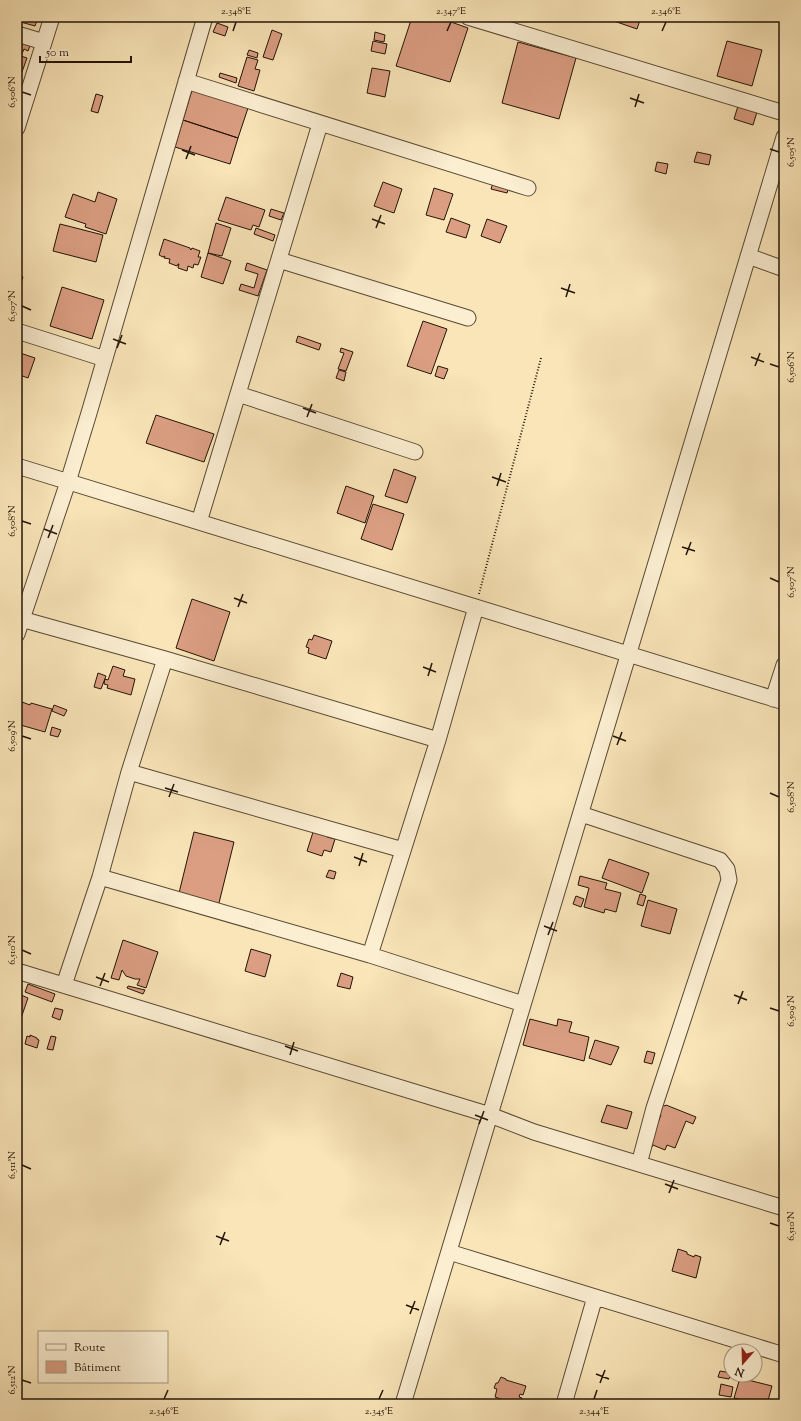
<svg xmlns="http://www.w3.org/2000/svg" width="801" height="1421" viewBox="0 0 801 1421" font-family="'Sorts Mill Goudy',serif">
  <rect width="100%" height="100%" fill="#f9e5b8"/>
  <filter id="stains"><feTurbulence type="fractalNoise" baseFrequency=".005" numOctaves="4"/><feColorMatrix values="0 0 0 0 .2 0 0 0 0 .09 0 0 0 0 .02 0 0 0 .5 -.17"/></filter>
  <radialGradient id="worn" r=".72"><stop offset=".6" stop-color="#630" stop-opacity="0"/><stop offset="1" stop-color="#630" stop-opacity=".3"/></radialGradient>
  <path fill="#db9e82" stroke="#231407" d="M 17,17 L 38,17 L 35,26 L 17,21 Z
    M 412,17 L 437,17 L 468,28 L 450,82 L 396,66 Z
    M 612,17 L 641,17 L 637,29 L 611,20 Z
    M 217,23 L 228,27 L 225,36 L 213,32 Z
    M 272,30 L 282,34 L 273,60 L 263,57 Z
    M 375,32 L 385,35 L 384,42 L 374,40 Z
    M 22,40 L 31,43 L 28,51 L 24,49 L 21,56 L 27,58 L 22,72 L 17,70 L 17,54 Z
    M 373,41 L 387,44 L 385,54 L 371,51 Z
    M 727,41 L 762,50 L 752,86 L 717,76 Z
    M 518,42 L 576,58 L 559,119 L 502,103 Z
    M 249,50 L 258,53 L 257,58 L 247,55 Z
    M 247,57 L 258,60 L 255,69 L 260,70 L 254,91 L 238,86 Z
    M 372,68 L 390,71 L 385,97 L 367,93 Z
    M 220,73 L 237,78 L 236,83 L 219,77 Z
    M 192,90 L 248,108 L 238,138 L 183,120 Z
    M 96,94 L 103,96 L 98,113 L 91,111 Z
    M 738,106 L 757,112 L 753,125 L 734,119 Z
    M 183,120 L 238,138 L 230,164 L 175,147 Z
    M 697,152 L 711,155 L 709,165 L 694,162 Z
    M 657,162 L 668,164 L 666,174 L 655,171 Z
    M 494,180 L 510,184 L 507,193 L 491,189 Z
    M 383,182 L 402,189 L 394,213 L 374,206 Z
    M 434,188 L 453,194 L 444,220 L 426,215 Z
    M 98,192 L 117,199 L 106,234 L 85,227 L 86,224 L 65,217 L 73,194 L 95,202 Z
    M 226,197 L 265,210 L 259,227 L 253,225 L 251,230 L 218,220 Z
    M 271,209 L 284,213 L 281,220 L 269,216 Z
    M 451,218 L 470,225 L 466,238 L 446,232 Z
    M 487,219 L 507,226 L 500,243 L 481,236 Z
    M 216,223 L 231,228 L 222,256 L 208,253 Z
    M 60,224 L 103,235 L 96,262 L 53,251 Z
    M 256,228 L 275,235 L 273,241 L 254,234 Z
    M 164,239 L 190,248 L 190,249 L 191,250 L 192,248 L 200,251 L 198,257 L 201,257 L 198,265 L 194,264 L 193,268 L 188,266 L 187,271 L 178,268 L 179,264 L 178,264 L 177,266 L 169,263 L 170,259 L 164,258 L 165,256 L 163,257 L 159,255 Z
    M 208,253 L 231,261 L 223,284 L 201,277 Z
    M 247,263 L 267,270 L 258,296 L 239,290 L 241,284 L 254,288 L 258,274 L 245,270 Z
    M 17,275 L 23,277 L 17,295 Z
    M 62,287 L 104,300 L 92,339 L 50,326 Z
    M 423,321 L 447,329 L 431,374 L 407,366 Z
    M 298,336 L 321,344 L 319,350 L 296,342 Z
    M 341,348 L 353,352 L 346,371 L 338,369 L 344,353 L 340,352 Z
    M 17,352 L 35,358 L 28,378 L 17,374 Z
    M 438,366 L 448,369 L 444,379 L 435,376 Z
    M 339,370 L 346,372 L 344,381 L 336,378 Z
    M 156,415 L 214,434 L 204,462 L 146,443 Z
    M 394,469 L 416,477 L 407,503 L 385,496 Z
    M 346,486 L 374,496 L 365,523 L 337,513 Z
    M 373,504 L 404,514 L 392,550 L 361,539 Z
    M 192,599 L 230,612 L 214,661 L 176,648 Z
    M 314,635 L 332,641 L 326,659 L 308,653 L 309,648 L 306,647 L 309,639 L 312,640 Z
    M 113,666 L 125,670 L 123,676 L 135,679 L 131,695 L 107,688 L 108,685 L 104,684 L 105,679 L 108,680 Z
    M 98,673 L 106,676 L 101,689 L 94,687 Z
    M 22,702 L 30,705 L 31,703 L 52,709 L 45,732 L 17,724 Z
    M 54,705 L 67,710 L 64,716 L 52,711 Z
    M 52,727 L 61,730 L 58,737 L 50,735 Z
    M 314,829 L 328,834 L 327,837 L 335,839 L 331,852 L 324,850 L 322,856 L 307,851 Z
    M 194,832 L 234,842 L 218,907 L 178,897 Z
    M 609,859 L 649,873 L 642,893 L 602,878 Z
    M 329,870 L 336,872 L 334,879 L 326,877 Z
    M 580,876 L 607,883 L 605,889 L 621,893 L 616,912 L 605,909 L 604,913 L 584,907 L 589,888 L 578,885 Z
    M 640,894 L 646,896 L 643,906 L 637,904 Z
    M 576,896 L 584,899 L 581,907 L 573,904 Z
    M 648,900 L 677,909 L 670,934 L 641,926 Z
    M 123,940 L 158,952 L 146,988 L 137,985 L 140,979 L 135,979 L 126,976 L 122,970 L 119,980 L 111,978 Z
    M 251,949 L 271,955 L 265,977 L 245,971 Z
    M 341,973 L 353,977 L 350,989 L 337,986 Z
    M 28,984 L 55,994 L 52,1002 L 25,992 Z
    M 128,986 L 145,990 L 143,994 L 127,988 Z
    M 21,995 L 28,998 L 19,1024 L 17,1023 L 17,1009 Z
    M 55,1008 L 63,1010 L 60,1020 L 52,1017 Z
    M 530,1019 L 557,1026 L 558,1019 L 572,1022 L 569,1032 L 589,1037 L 584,1061 L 523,1045 Z
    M 30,1035 L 37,1038 L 37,1039 L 39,1040 L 37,1048 L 25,1044 L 27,1036 L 30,1037 Z
    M 51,1036 L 56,1037 L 53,1050 L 47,1049 Z
    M 595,1040 L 619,1047 L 611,1065 L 589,1058 Z
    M 647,1051 L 655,1053 L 652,1064 L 644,1062 Z
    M 658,1103 L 665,1106 L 666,1105 L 696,1117 L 693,1124 L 686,1121 L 675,1148 L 667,1145 L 665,1150 L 653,1145 L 652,1147 L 645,1144 L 651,1139 L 661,1115 L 654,1112 Z
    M 607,1105 L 632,1112 L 627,1129 L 601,1122 Z
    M 678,1249 L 687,1252 L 687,1254 L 694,1257 L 695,1255 L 701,1257 L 696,1278 L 672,1271 Z
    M 720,1371 L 731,1373 L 729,1379 L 718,1377 Z
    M 501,1377 L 506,1379 L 506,1380 L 526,1386 L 523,1395 L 520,1394 L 519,1397 L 522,1398 L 520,1404 L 515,1404 L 495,1397 L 497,1389 L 494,1388 L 496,1383 L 498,1383 Z
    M 740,1378 L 772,1386 L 767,1404 L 759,1404 L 734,1398 Z
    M 721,1384 L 733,1387 L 731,1397 L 719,1395 Z"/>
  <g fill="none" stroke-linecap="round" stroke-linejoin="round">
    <defs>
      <path id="minor" d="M 468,17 L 784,113
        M 17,34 L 44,42
        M 186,81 L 528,188
        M 17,128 L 52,17
        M 748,256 L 784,269
        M 279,260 L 468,318
        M 17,331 L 105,359
        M 238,394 L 415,452
        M 17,466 L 784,702
        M 199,522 L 320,124
        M 21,619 L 165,659 L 438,740
        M 17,634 L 68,482 L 89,413 L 205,17
        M 773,699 L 784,665
        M 129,772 L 403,850
        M 581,814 L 720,860 L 727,869 L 729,880 L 654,1108 L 639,1164
        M 100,877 L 370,955 L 523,1004
        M 370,955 L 438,740 L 476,607
        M 17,971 L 490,1115 L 534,1132 L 784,1208
        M 64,985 L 100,877 L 129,772 L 165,659
        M 449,1252 L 784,1355
        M 403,1404 L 784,137
        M 564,1404 L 595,1297"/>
    </defs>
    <use href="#minor" stroke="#584833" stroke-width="17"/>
    <path stroke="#231407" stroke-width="2" stroke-dasharray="1 2" stroke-linecap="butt" d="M 479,594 L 541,358"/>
    <use href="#minor" stroke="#fbeed1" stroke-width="15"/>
  </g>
  <path fill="none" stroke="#231407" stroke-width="1.5" d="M 233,31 L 236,22M 447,31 L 451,22M 662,31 L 666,22M 22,92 L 31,95M 630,98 L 644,103M 635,107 L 639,94M 770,149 L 779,152M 182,150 L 195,155M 186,159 L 191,146M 372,219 L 385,224M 376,228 L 381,215M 561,288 L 575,293M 566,297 L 570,284M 22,306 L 31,310M 113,339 L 126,344M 117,348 L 122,335M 751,357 L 764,362M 770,364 L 779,367M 755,366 L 760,353M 303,408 L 316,413M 307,417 L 312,404M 492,477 L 506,482M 497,486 L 501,473M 22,521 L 31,524M 44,529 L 57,534M 48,538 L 53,525M 682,547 L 695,551M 686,555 L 691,542M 770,578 L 779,582M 234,598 L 247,603M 238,607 L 243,594M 423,667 L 436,672M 428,676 L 432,663M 22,736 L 31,739M 613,736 L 626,741M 617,745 L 622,732M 165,788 L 178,792M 770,793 L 779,797M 169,797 L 174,784M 354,857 L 367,862M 359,866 L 363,853M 544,926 L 557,931M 548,935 L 553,922M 22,950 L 31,954M 96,977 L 109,982M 100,986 L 105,973M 734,995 L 747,1000M 738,1004 L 743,991M 770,1008 L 779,1011M 285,1046 L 298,1051M 290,1055 L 294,1042M 475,1115 L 488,1120M 479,1124 L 484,1111M 22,1165 L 31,1169M 665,1184 L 678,1189M 669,1193 L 674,1180M 770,1223 L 779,1226M 216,1236 L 229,1241M 220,1245 L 225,1232M 406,1305 L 419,1310M 410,1314 L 415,1301M 596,1374 L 609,1379M 22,1380 L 31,1383M 600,1383 L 605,1370M 164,1399 L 168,1390M 379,1399 L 383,1390M 594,1399 L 597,1390"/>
  <rect width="801" height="1421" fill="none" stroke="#f9e5b8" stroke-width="44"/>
  <rect x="38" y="1331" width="130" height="52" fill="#fbeed1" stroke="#a59780"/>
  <rect x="46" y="1344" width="20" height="6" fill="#fbeed1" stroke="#a59780"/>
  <text x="74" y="1351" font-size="12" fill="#231407">Route</text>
  <rect x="46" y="1361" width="20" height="12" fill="#db9e82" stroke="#a59780"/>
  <text x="74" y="1371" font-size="12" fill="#231407">Bâtiment</text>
  <g transform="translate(743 1363) rotate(200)"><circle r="19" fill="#fbeed1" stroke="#a59780"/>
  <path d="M0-3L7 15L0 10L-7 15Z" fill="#8f2418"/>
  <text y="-6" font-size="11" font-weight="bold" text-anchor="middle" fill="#231407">N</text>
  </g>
  <path d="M40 56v6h91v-6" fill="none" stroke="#231407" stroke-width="2"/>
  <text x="46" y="56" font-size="12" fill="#231407" stroke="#fbeed1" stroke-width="3" paint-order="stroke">50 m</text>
  <rect x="22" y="22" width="757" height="1377" fill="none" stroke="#231407" stroke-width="1.5"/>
  <g font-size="10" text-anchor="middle" fill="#231407">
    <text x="236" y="14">2.348°E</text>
    <text x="451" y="14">2.347°E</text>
    <text x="666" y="14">2.346°E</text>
    <text transform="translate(11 92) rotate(-90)" y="4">6.506°N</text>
    <text transform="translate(790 152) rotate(-90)" y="4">6.505°N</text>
    <text transform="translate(11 306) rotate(-90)" y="4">6.507°N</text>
    <text transform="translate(790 367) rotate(-90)" y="4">6.506°N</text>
    <text transform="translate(11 521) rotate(-90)" y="4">6.508°N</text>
    <text transform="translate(790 582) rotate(-90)" y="4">6.507°N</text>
    <text transform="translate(11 736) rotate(-90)" y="4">6.509°N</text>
    <text transform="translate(790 797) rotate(-90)" y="4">6.508°N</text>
    <text transform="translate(11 950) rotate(-90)" y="4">6.510°N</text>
    <text transform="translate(790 1011) rotate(-90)" y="4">6.509°N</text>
    <text transform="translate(11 1165) rotate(-90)" y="4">6.511°N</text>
    <text transform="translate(790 1226) rotate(-90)" y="4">6.510°N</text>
    <text transform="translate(11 1380) rotate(-90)" y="4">6.512°N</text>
    <text x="164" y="1414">2.346°E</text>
    <text x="379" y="1414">2.345°E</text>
    <text x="594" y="1414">2.344°E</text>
  </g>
  <rect width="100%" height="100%" filter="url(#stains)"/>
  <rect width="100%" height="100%" fill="url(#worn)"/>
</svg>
